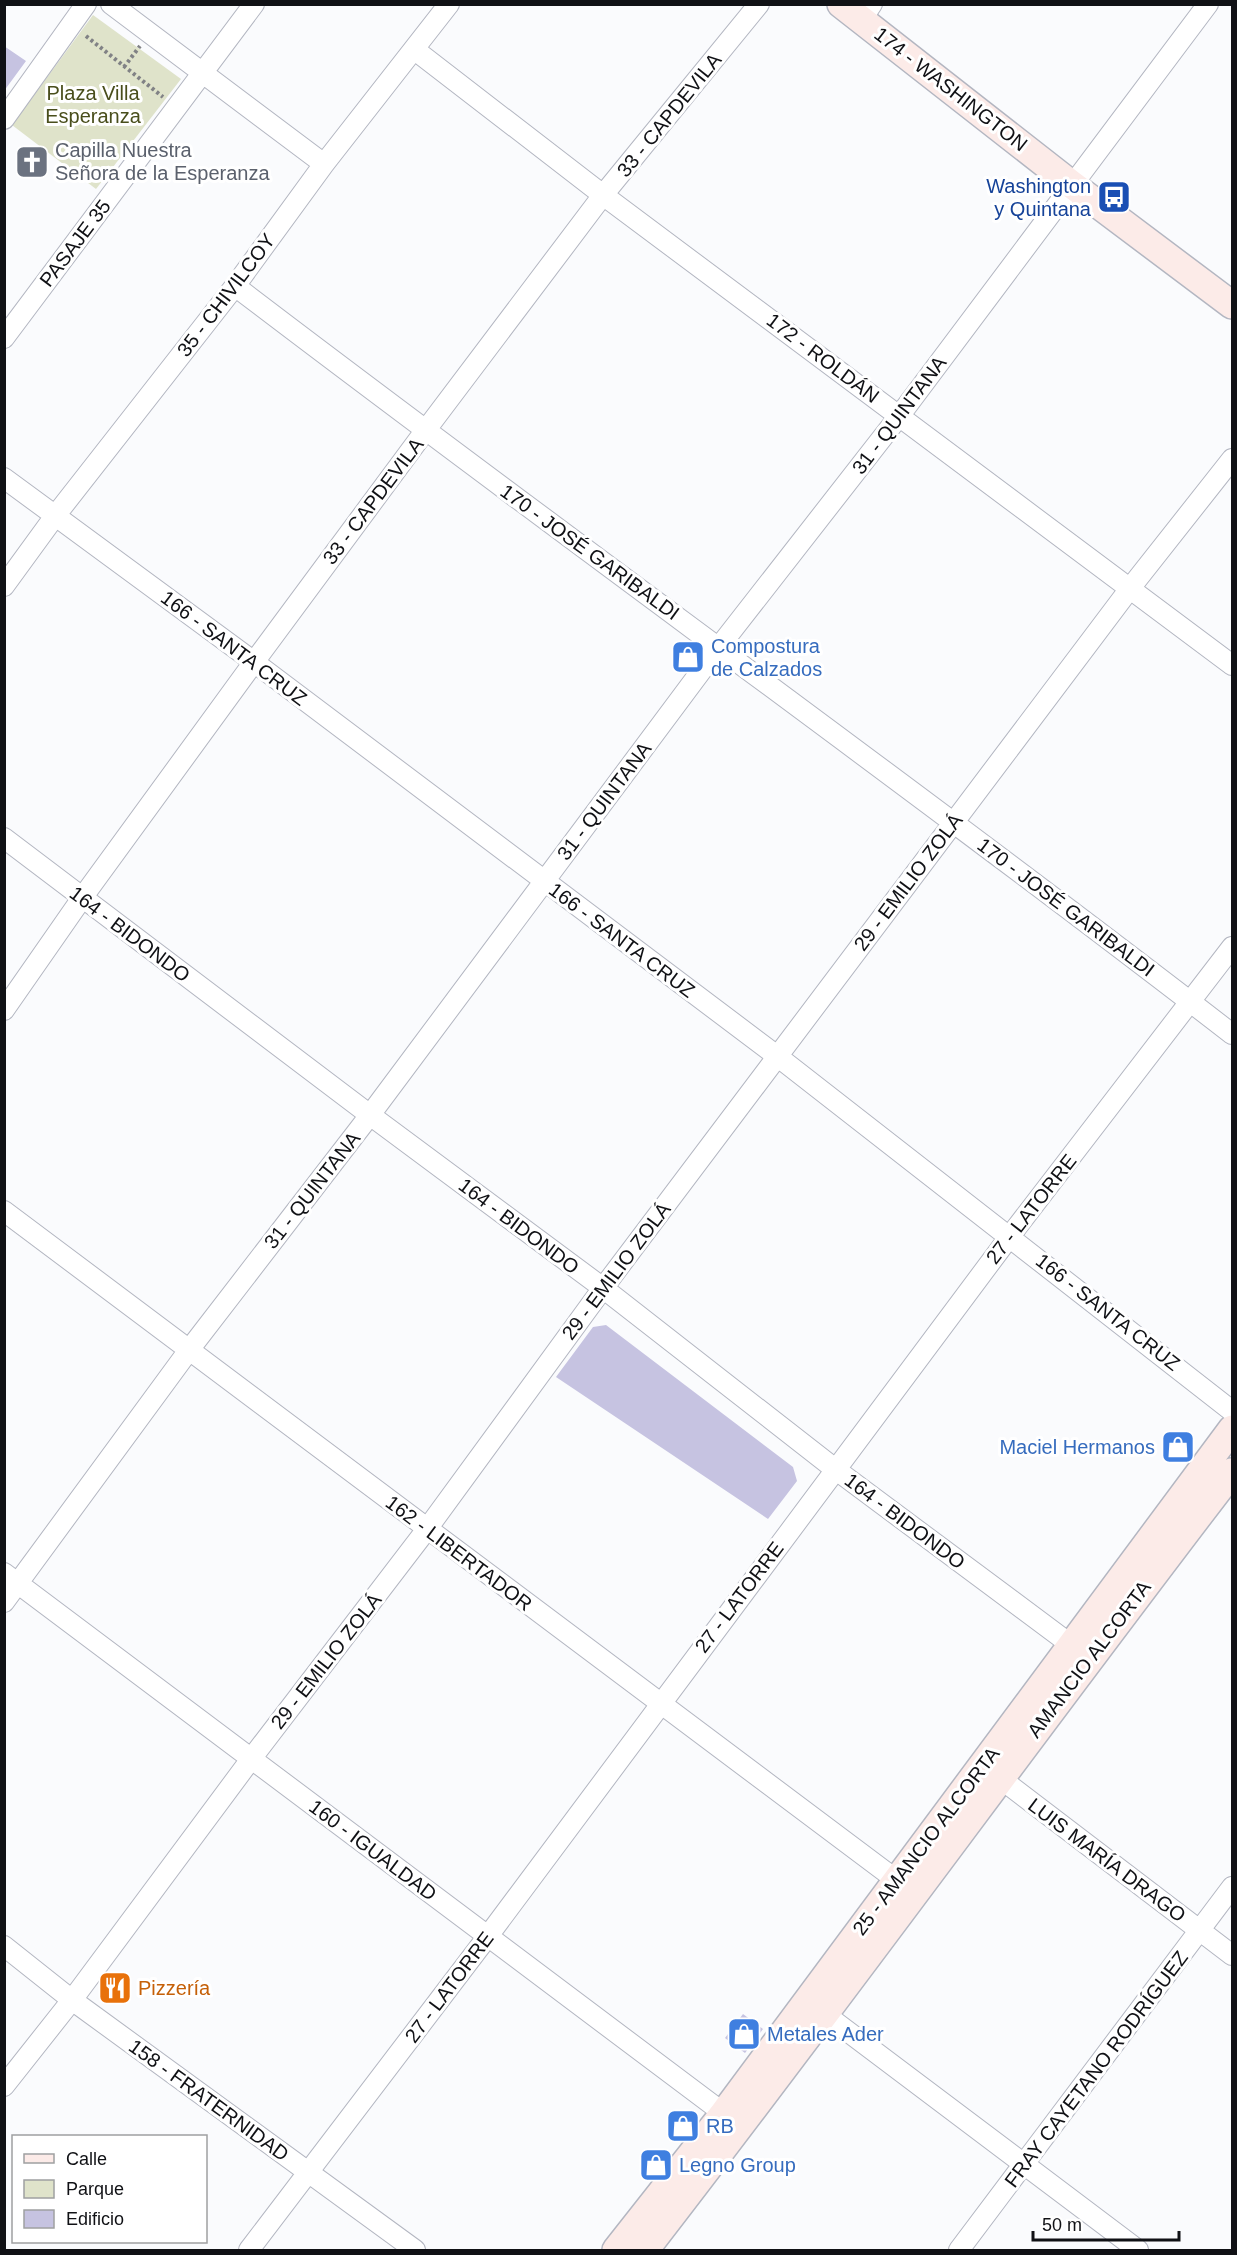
<svg xmlns="http://www.w3.org/2000/svg" width="1237" height="2255" viewBox="0 0 1237 2255" font-family="Helvetica,sans-serif">
  <rect width="100%" height="100%" fill="#fafbfd"/>
  <path fill="#dfe3ca" d="M 93,15 L 181,79 L 96,189 L 12,125 Z"/>
  <path fill="#c6c3e1" d="M 4,46 L 26,61 L 4,91 Z
    M 606,1325 L 793,1467 L 797,1481 L 768,1519 L 556,1377 L 593,1327 Z
    M 743,2014 L 763,2029 L 745,2053 L 725,2038 Z"/>
  <g fill="none" stroke-linecap="round" stroke-linejoin="round">
    <defs>
      <path id="street" d="M 111,4 L 324,164
        M 862,19 L 872,4
        M 415,50 L 603,195 L 1232,665
        M 4,119 L 86,4
        M 235,286 C 565,538 903,780 1232,1034
        M 4,338 L 254,4
        M 4,478 L 254,662 L 777,1056 L 1232,1411
        M 4,586 L 55,516 L 235,286 L 324,164 L 449,4
        M 4,838 L 370,1115 L 603,1288 L 835,1469 L 1082,1653
        M 4,1010 L 82,898 L 254,662 L 425,431 L 603,195 L 759,4
        M 4,1211 L 907,1888
        M 4,1573 L 734,2121
        M 4,1602 L 189,1350 L 370,1115 L 719,647 L 900,415 L 1208,4
        M 992,1772 L 1232,1955
        M 4,1946 L 72,2000 L 415,2250
        M 814,2006 L 1138,2250
        M 4,2086 L 72,2000 L 251,1759 L 427,1529 L 603,1288 L 1131,587 L 1232,459
        M 249,2250 L 488,1936 L 1010,1236 L 1232,947
        M 959,2250 L 1232,1887"/>
      <path id="secondary" d="M 841,4 L 1071,184 L 1232,305
        M 616,2250 L 724,2113 L 1232,1429
        M 645,2250 C 844,1993 1034,1730 1232,1472"/>
    </defs>
    <use href="#street" stroke="#b3b6c1" stroke-width="22"/>
    <use href="#secondary" stroke="#b3b6c1" stroke-width="30"/>
    <path stroke="#818285" stroke-width="4" stroke-dasharray="3 3" stroke-linecap="butt" d="M 86,36 L 163,97
      M 124,67 L 140,46"/>
    <use href="#street" stroke="#fff" stroke-width="20"/>
    <use href="#secondary" stroke="#fcebe8" stroke-width="27"/>
  </g>
  <defs>
    <symbol id="church-square" viewBox="-11 -11 22 22"><rect x="-9" y="-9" width="18" height="18" rx="4" fill="#6b7280" stroke="#fff"/><path d="M-1.2-6h2.4v3.5h3.3v2.4h-3.3V6h-2.4V-.1h-3.3v-2.4h3.3Z" fill="#fff"/></symbol>
    <symbol id="bus-square" viewBox="-11 -11 22 22"><rect x="-9" y="-9" width="18" height="18" rx="4" fill="#1a4fb4" stroke="#fff"/><path d="M-5-6H5V4H4V6H2V4H-2V6H-4V4H-5ZM-3.5-4V0h7V-4ZM-3.5 1.2v1.5H-2V1.2ZM2 1.2v1.5H3.5V1.2Z" fill="#fff"/></symbol>
    <symbol id="shop-square" viewBox="-11 -11 22 22"><rect x="-9" y="-9" width="18" height="18" rx="4" fill="#3f7fe0" stroke="#fff"/><path d="M-5-2.5h2.3a2.7 3.5 0 0 1 5.4 0H5L5.5 6h-11ZM-1.5-2.5h3a1.5 2.3 0 0 0-3 0Z" fill="#fff"/></symbol>
    <symbol id="restaurant-square" viewBox="-11 -11 22 22"><rect x="-9" y="-9" width="18" height="18" rx="4" fill="#e8710a" stroke="#fff"/><path d="M-5-6h1v4h1v-4h1v4h1v-4h1v5L-1.5 .5V6h-2V.5L-5-1ZM5-6V6H3V1.5H1.5Q1.5-4 5-6Z" fill="#fff"/></symbol>
  </defs>
  <g fill-rule="evenodd">
    <use href="#church-square" x="13" y="143" width="38" height="38"/>
    <use href="#bus-square" x="1095" y="178" width="38" height="38"/>
    <use href="#shop-square" x="669" y="638" width="38" height="38"/>
    <use href="#shop-square" x="1159" y="1428" width="38" height="38"/>
    <use href="#restaurant-square" x="96" y="1969" width="38" height="38"/>
    <use href="#shop-square" x="725" y="2015" width="38" height="38"/>
    <use href="#shop-square" x="664" y="2107" width="38" height="38"/>
    <use href="#shop-square" x="637" y="2146" width="38" height="38"/>
  </g>
  <g text-anchor="middle" stroke-width="6" stroke-linejoin="round" paint-order="stroke">
    <g font-size="20" fill="#101115" stroke="#fff">
      <text transform="translate(951 89) rotate(38)" y="7">174 - WASHINGTON</text>
      <text transform="translate(669 115) rotate(-51)" y="7">33 - CAPDEVILA</text>
      <text transform="translate(75 243) rotate(-53)" y="7">PASAJE 35</text>
      <text transform="translate(226 295) rotate(-53)" y="7">35 - CHIVILCOY</text>
      <text transform="translate(823 358) rotate(37)" y="7">172 - ROLDÁN</text>
      <text transform="translate(899 415) rotate(-53)" y="7">31 - QUINTANA</text>
      <text transform="translate(373 501) rotate(-53)" y="7">33 - CAPDEVILA</text>
      <text transform="translate(590 552) rotate(36)" y="7">170 - JOSÉ GARIBALDI</text>
      <text transform="translate(234 648) rotate(37)" y="7">166 - SANTA CRUZ</text>
      <text transform="translate(604 801) rotate(-53)" y="7">31 - QUINTANA</text>
      <text transform="translate(908 882) rotate(-53)" y="7">29 - EMILIO ZOLÁ</text>
      <text transform="translate(1066 907) rotate(37)" y="7">170 - JOSÉ GARIBALDI</text>
      <text transform="translate(130 934) rotate(37)" y="7">164 - BIDONDO</text>
      <text transform="translate(622 940) rotate(37)" y="7">166 - SANTA CRUZ</text>
      <text transform="translate(312 1190) rotate(-52)" y="7">31 - QUINTANA</text>
      <text transform="translate(1031 1209) rotate(-52)" y="7">27 - LATORRE</text>
      <text transform="translate(519 1226) rotate(37)" y="7">164 - BIDONDO</text>
      <text transform="translate(616 1271) rotate(-53)" y="7">29 - EMILIO ZOLÁ</text>
      <text transform="translate(1108 1312) rotate(38)" y="7">166 - SANTA CRUZ</text>
      <text transform="translate(905 1521) rotate(37)" y="7">164 - BIDONDO</text>
      <text transform="translate(459 1553) rotate(37)" y="7">162 - LIBERTADOR</text>
      <text transform="translate(739 1597) rotate(-53)" y="7">27 - LATORRE</text>
      <text transform="translate(1089 1659) rotate(-53)" y="7">AMANCIO ALCORTA</text>
      <text transform="translate(326 1661) rotate(-52)" y="7">29 - EMILIO ZOLÁ</text>
      <text transform="translate(926 1841) rotate(-53)" y="7">25 - AMANCIO ALCORTA</text>
      <text transform="translate(373 1850) rotate(37)" y="7">160 - IGUALDAD</text>
      <text transform="translate(1107 1860) rotate(37)" y="7">LUIS MARÍA DRAGO</text>
      <text transform="translate(449 1987) rotate(-53)" y="7">27 - LATORRE</text>
      <text transform="translate(1096 2069) rotate(-53)" y="7">FRAY CAYETANO RODRÍGUEZ</text>
      <text transform="translate(209 2100) rotate(36)" y="7">158 - FRATERNIDAD</text>
    </g>
    <g font-size="20" fill="#494e1c" stroke="#fff">
      <text x="93" y="100">Plaza Villa<tspan x="93" dy="23">Esperanza</tspan></text>
    </g>
    <g font-size="20" fill="#5b616d" stroke="#fff" text-anchor="start">
      <text x="55" y="157">Capilla Nuestra<tspan x="55" dy="23">Señora de la Esperanza</tspan></text>
    </g>
    <g font-size="20" fill="#164399" stroke="#fff" text-anchor="end">
      <text x="1091" y="193">Washington<tspan x="1091" dy="23">y Quintana</tspan></text>
    </g>
    <g font-size="20" fill="#366cbe" stroke="#fff" text-anchor="start">
      <text x="711" y="653">Compostura<tspan x="711" dy="23">de Calzados</tspan></text>
      <text x="1155" y="1454" text-anchor="end">Maciel Hermanos</text>
      <text x="767" y="2041">Metales Ader</text>
      <text x="706" y="2133">RB</text>
      <text x="679" y="2172">Legno Group</text>
    </g>
    <g font-size="20" fill="#c56008" stroke="#fff" text-anchor="start">
      <text x="138" y="1995">Pizzería</text>
    </g>
  </g>
  <rect width="1237" height="2255" fill="none" stroke="#101115" stroke-width="12"/>
  <rect x="12" y="2135" width="195" height="108" fill="#ffffff" stroke="#9fa0a1" stroke-width="1.5"/>
  <rect x="24" y="2154" width="30" height="9" fill="#fcebe8" stroke="#9fa0a1" stroke-width="1.5"/>
  <text x="66" y="2165" font-size="18" fill="#101115">Calle</text>
  <rect x="24" y="2180" width="30" height="18" fill="#dfe3ca" stroke="#9fa0a1" stroke-width="1.5"/>
  <text x="66" y="2195" font-size="18" fill="#101115">Parque</text>
  <rect x="24" y="2210" width="30" height="18" fill="#c6c3e1" stroke="#9fa0a1" stroke-width="1.5"/>
  <text x="66" y="2225" font-size="18" fill="#101115">Edificio</text>
  <path d="M1033 2231v9h146v-9" fill="none" stroke="#101115" stroke-width="3"/>
  <text x="1042" y="2231" font-size="18" fill="#101115" stroke="#ffffff" stroke-width="4.5" paint-order="stroke">50 m</text>
</svg>
